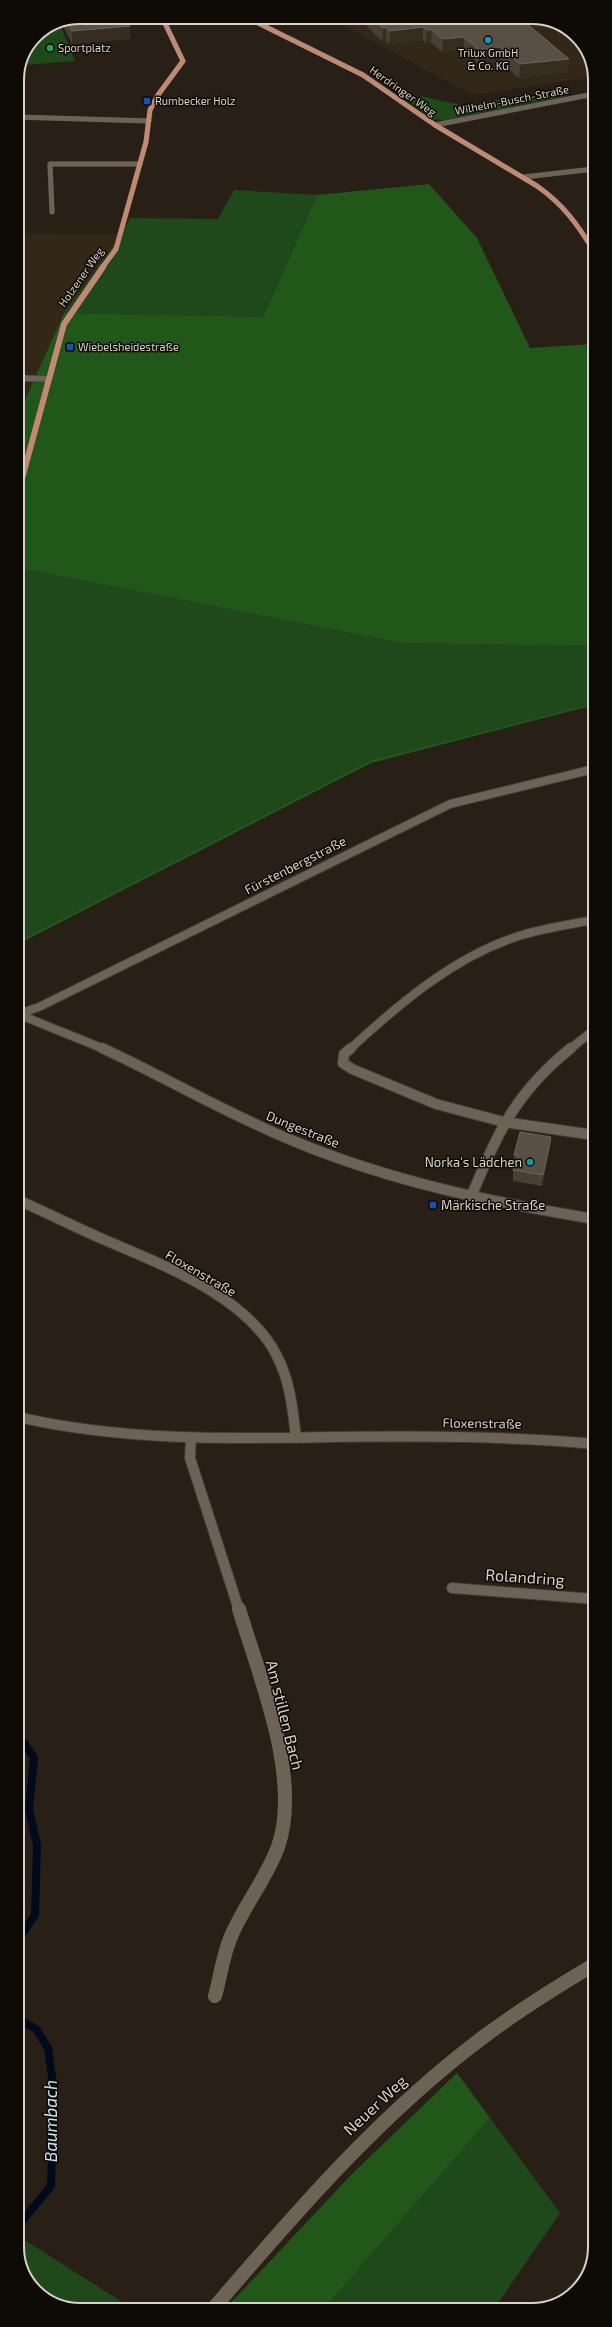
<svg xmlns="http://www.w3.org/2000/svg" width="612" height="2327" viewBox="0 0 612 2327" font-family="'Exo 2',sans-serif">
  <rect width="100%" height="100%" fill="#282016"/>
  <path fill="#332717" d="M 327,17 L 540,18 L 574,33 L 594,68 L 594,77 L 473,95 Z
    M 17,233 L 123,234 L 64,313 L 17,418 Z"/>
  <path fill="#1f491a" d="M 60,25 L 75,61 L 24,65 L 36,35 Z
    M 421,96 L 470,107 L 484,102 L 521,97 L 567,96 L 445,120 L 431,119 L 406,99 Z
    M 234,190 L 317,195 L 263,317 L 64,313 L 122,234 L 130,218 L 218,219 Z
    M 19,568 L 401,643 L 594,646 L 594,703 L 371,760 L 18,941 L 17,572 Z
    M 490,2118 L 560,2213 L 494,2309 L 324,2309 Z
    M 18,2236 L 135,2310 L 76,2310 L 38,2294 L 18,2259 Z"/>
  <path fill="#21581a" d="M 429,184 L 477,238 L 530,348 L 594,344 L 594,646 L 401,643 L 19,568 L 17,572 L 17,418 L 64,313 L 263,317 L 317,195 Z
    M 594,703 L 594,705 L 371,763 L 18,944 L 18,941 L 371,760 Z
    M 457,2073 L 490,2118 L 324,2309 L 225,2309 L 352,2174 Z"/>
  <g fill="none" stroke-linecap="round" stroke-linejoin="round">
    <path stroke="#000a1b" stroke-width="8" d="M 18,1734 L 34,1758 L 29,1809 L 37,1845 L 35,1915 L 18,1940
      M 18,2019 L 36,2029 L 48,2048 L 54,2092 L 51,2186 L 18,2226"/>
    <defs>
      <path id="minor-far4" d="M 17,117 L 149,121
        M 435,125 L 594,94
        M 524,177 L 594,169
        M 52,212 L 50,164 L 140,164"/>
      <path id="minor-far3" d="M 17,378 L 49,379"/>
      <path id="minor-far2" d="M 18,1014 L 39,1007 L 450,804 L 594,769
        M 18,1014 L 104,1049
        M 350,1049 C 400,1003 456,955 522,935 C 546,928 570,924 594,920
        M 570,1049 L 594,1030"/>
      <path id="minor-far1" d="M 102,1048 C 167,1078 229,1115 296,1142 C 393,1182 491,1202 594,1219
        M 351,1048 L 344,1054 L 343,1063 L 352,1069 L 436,1104 L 504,1122 L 594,1135
        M 471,1197 C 498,1132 515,1093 571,1048
        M 18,1200 C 45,1212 71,1225 98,1237 C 157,1263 246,1294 277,1356 C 290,1381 293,1410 296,1438
        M 18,1417 C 122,1441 228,1439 335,1437 C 422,1436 508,1436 595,1444
        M 191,1438 L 190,1458 L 239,1610
        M 452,1588 L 595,1599"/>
      <path id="minor" d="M 215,1996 C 221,1975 223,1952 233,1932 C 246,1903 267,1877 278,1847 C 302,1778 259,1676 239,1609
        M 212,2310 C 296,2212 382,2112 486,2035 C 521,2009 558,1986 595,1964"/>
      <path id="major-far1" d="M 246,17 L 363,75 L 435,125 L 537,186 C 564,205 577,224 594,251
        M 102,268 L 116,249 L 146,142 L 150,110 L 158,95 L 183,61 L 162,17"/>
      <path id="major" d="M 17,497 L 64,324 L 103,267"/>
    </defs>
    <use href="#minor-far4" stroke="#413a33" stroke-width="5.5"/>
    <use href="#minor-far3" stroke="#413a33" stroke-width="7"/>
    <use href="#minor-far2" stroke="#413a33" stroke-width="10"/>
    <use href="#minor-far1" stroke="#413a33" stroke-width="12"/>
    <use href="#minor" stroke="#413a33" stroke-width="14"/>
    <use href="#major-far1" stroke="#413a33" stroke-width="5.5"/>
    <use href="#major" stroke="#413a33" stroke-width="7"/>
    <use href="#minor-far4" stroke="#6c6256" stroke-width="5"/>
    <use href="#minor-far3" stroke="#6c6256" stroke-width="6"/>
    <use href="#minor-far2" stroke="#6c6256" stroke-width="8"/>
    <use href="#minor-far1" stroke="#6c6256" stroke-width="10"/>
    <use href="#minor" stroke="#6c6256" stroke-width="14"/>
    <use href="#major-far1" stroke="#be8a73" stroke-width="5"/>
    <use href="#major" stroke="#be8a73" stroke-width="6"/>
  </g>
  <path fill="#494035" d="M 80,17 L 130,39 L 72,44 L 63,26 L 63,24 Z
    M 357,17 L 540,18 L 547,21 L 526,23 L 568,72 L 519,78 L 500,61 L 478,63 L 464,50 L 442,52 L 431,43 L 426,43 L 423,40 L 389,44 L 386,41 L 382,41 Z
    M 551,1137 L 550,1148 L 542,1186 L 513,1181 L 513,1170 L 515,1165 L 513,1165 L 514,1155 Z"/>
  <path fill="#352d22" d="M 511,17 L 540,18 L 547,21 L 511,24 Z
    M 130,26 L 130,39 L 72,44 L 72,31 Z
    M 423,27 L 423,40 L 389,44 L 390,31 Z
    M 383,28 L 386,28 L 386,41 L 382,41 Z
    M 427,30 L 432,30 L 431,43 L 426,43 Z
    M 464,37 L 464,50 L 442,52 L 443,39 Z
    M 500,47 L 500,61 L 478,63 L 479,50 Z
    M 569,59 L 568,72 L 519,78 L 520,64 Z
    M 23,328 L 24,337 L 17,353 L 17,343 Z
    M 551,1137 L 550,1148 L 542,1186 L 543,1175 Z"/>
  <path fill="#585045" stroke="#6c645a" d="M 80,17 L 124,17 L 130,26 L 72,31 L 67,22 Z
    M 371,17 L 519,17 L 569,59 L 520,64 L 500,47 L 479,50 L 464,37 L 443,39 L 432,30 L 427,30 L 423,27 L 390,31 L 386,28 L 383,28 Z
    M 17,328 L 23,328 L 17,343 Z
    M 520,1132 L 551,1137 L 543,1175 L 513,1170 L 518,1155 L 514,1155 Z"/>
  <g fill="#0f9aa8" stroke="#0e0b06" stroke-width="1.5">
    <circle cx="488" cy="40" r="4"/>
    <circle cx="530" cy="1162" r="4"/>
  </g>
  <circle fill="#2e9e5b" stroke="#0e0b06" stroke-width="1.5" cx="50" cy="48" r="4"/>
  <g fill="#1a4fb4" stroke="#0e0b06" stroke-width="1.5">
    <rect x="143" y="97" width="8" height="8" rx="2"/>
    <rect x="66" y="343" width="8" height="8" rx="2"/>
    <rect x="429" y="1201" width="8" height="8" rx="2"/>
  </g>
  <g text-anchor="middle" stroke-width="3" stroke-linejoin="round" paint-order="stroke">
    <g font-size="11" fill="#d7d2cb" stroke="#0e0b06" text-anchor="start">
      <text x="58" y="52">Sportplatz</text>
      <text x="488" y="57" text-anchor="middle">Trilux GmbH<tspan x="488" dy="13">&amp; Co. KG</tspan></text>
      <text x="155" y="105">Rumbecker Holz</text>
      <text x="78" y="351">Wiebelsheidestraße</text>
    </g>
    <g font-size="11" fill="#d7d2cb" stroke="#0e0b06">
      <text transform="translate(403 91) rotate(35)" y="4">Herdringer Weg</text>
      <text transform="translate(512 100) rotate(-11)" y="4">Wilhelm-Busch-Straße</text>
      <text transform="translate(81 277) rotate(-55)" y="4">Holzener Weg</text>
    </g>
    <g font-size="13" fill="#d7d2cb" stroke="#0e0b06">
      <text transform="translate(295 865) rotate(-27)" y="5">Fürstenbergstraße</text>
      <text transform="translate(303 1129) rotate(22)" y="5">Dungestraße</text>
      <text transform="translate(201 1273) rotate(30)" y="5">Floxenstraße</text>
      <text transform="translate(482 1423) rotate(1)" y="5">Floxenstraße</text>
    </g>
    <g font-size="13" fill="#d7d2cb" stroke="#0e0b06" text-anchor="end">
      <text x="522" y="1167">Norka's Lädchen</text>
      <text x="441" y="1210" text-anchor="start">Märkische Straße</text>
    </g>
    <g font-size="16" fill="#d7d2cb" stroke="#0e0b06">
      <text transform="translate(525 1577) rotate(4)" y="6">Rolandring</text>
      <text transform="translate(285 1715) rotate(76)" y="6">Am stillen Bach</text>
      <text transform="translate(375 2105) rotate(-43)" y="6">Neuer Weg</text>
    </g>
    <g font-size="17" font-style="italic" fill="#d1e0f0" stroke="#0e0b06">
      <text transform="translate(51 2121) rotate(-90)" y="6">Baumbach</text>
    </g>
  </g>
  <path d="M0 0H612V2327H0ZM80 24H532A56 56 0 0 1 588 80V2247A56 56 0 0 1 532 2303H80A56 56 0 0 1 24 2247V80A56 56 0 0 1 80 24Z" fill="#0e0b06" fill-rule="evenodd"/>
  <path fill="none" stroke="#d7d2cb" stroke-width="2" d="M80 24H532A56 56 0 0 1 588 80V2247A56 56 0 0 1 532 2303H80A56 56 0 0 1 24 2247V80A56 56 0 0 1 80 24Z"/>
</svg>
